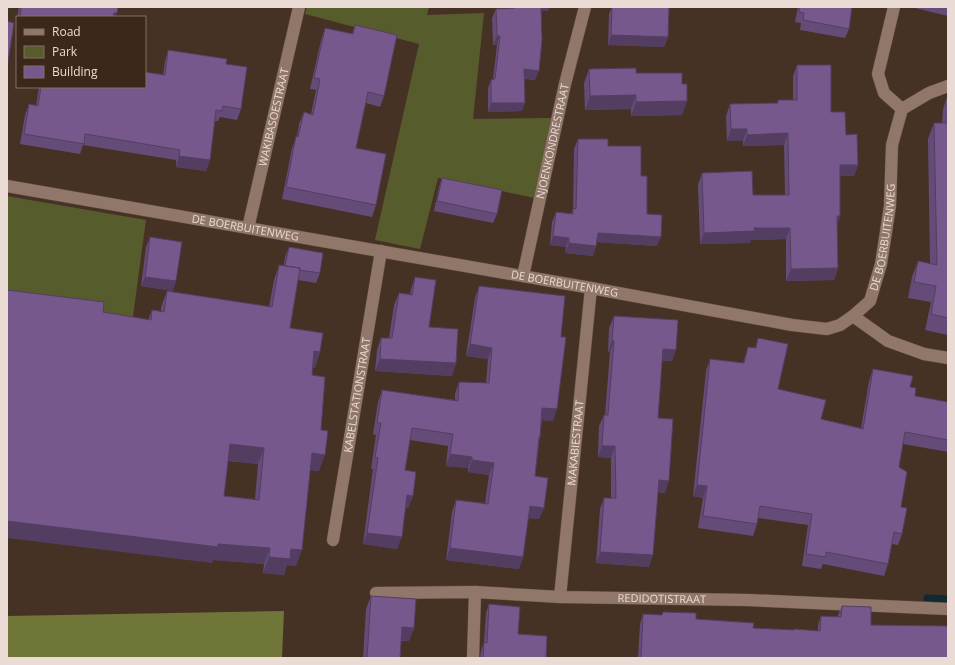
<svg xmlns="http://www.w3.org/2000/svg" width="955" height="665" viewBox="0 0 955 665" font-family="'Open Sans',sans-serif">
  <rect width="100%" height="100%" fill="#463125"/>
  <path fill="#575c2d" d="M 307,7 L 429,7 L 427,15 L 484,13 L 473,119 L 551,118 L 535,198 L 438,178 L 420,249 L 375,240 L 419,44 L 305,14 Z
    M 7,196 L 146,220 L 131,331 L 7,304 Z"/>
  <path fill="#6f7637" d="M 284,611 L 282,658 L 7,658 L 7,616 Z"/>
  <g fill="none" stroke-linecap="round" stroke-linejoin="round">
    <path stroke="#0f2a31" stroke-width="7" d="M 927,598 L 948,599"/>
    <defs>
      <g id="minor">
        <path d="M 894,7 L 878,74 L 884,93 L 902,109"/>
        <path id="s1" d="M 7,186 L 591,288 L 792,325 L 827,329 L 840,325 L 853,316 L 870,301 L 881,264 L 890,206 L 892,145 L 902,109 L 929,93 L 948,86"/>
        <path id="s2" d="M 248,228 L 299,7"/>
        <path id="s3" d="M 523,276 L 565,84 L 585,7"/>
        <path d="M 853,316 L 888,341 L 924,354 L 948,358"/>
        <path id="s4" d="M 333,540 L 381,251"/>
        <path id="s5" d="M 376,593 L 475,592 L 560,597 L 748,600 L 948,609"/>
        <path id="s6" d="M 560,597 L 591,288"/>
        <path d="M 473,658 L 475,592"/>
      </g>
    </defs>
    <use href="#minor" stroke="#614f45" stroke-width="13"/>
    <use href="#minor" stroke="#91776a" stroke-width="12"/>
  </g>
  <path fill="#654c78" fill-rule="evenodd" d="M 19,7 L 118,7 L 115,17 L 17,17 Z
    M 512,7 L 549,7 L 548,11 L 541,11 L 535,80 L 525,79 L 522,111 L 488,112 L 488,88 L 491,80 L 493,79 L 497,45 L 493,45 L 492,18 L 496,9 L 512,8 Z
    M 612,7 L 669,7 L 668,37 L 664,47 L 608,45 L 609,14 Z
    M 798,7 L 852,7 L 849,29 L 845,38 L 800,30 L 801,23 L 795,22 Z
    M 915,7 L 948,7 L 948,16 L 915,8 Z
    M 17,21 L 17,33 L 16,33 Z
    M 355,25 L 384,96 L 380,107 L 366,103 L 356,148 L 376,205 L 372,217 L 282,199 L 292,148 L 297,137 L 299,124 L 304,112 L 311,114 L 316,90 L 310,89 L 321,40 L 325,28 L 352,34 Z
    M 168,50 L 226,64 L 241,109 L 237,120 L 220,117 L 218,121 L 215,121 L 210,160 L 206,171 L 176,167 L 176,160 L 83,145 L 80,154 L 20,144 L 25,115 L 29,104 L 36,106 L 39,87 L 145,87 L 163,75 L 165,61 Z
    M 797,65 L 831,112 L 846,135 L 858,165 L 854,176 L 840,176 L 840,216 L 837,224 L 838,268 L 834,280 L 786,281 L 786,239 L 751,240 L 750,243 L 700,244 L 698,185 L 702,173 L 753,195 L 785,195 L 784,145 L 743,146 L 743,141 L 727,141 L 726,116 L 730,104 L 777,103 L 778,100 L 793,100 L 793,76 Z
    M 589,69 L 636,73 L 682,84 L 687,101 L 682,115 L 631,116 L 631,109 L 585,110 L 584,83 Z
    M 948,94 L 948,335 L 925,330 L 931,302 L 908,298 L 912,277 L 918,261 L 930,264 L 928,139 L 934,123 L 942,123 L 943,109 Z
    M 578,139 L 608,146 L 641,176 L 647,214 L 657,246 L 597,242 L 593,256 L 565,253 L 566,247 L 550,245 L 552,222 L 556,212 L 571,214 L 573,209 L 574,149 Z
    M 442,178 L 497,214 L 493,223 L 434,211 L 439,187 Z
    M 150,237 L 173,291 L 141,286 L 146,247 Z
    M 289,247 L 320,273 L 316,283 L 298,280 L 290,328 L 320,352 L 315,368 L 313,368 L 312,375 L 321,430 L 319,471 L 310,470 L 296,566 L 287,565 L 284,575 L 263,573 L 264,564 L 213,560 L 212,563 L 103,312 L 148,320 L 152,310 L 161,311 L 161,307 L 167,291 L 269,307 L 274,280 L 279,265 L 284,265 L 285,257 ZM 228,461 L 258,464 L 255,499 L 224,496 Z
    M 415,277 L 429,327 L 456,363 L 452,376 L 375,371 L 377,350 L 381,338 L 389,338 L 394,305 L 399,293 L 410,294 L 411,289 Z
    M 479,286 L 553,421 L 542,420 L 535,476 L 544,508 L 539,519 L 528,518 L 523,557 L 519,569 L 446,560 L 452,512 L 456,500 L 485,503 L 489,475 L 468,472 L 468,468 L 446,466 L 448,446 L 410,440 L 405,470 L 413,496 L 408,508 L 406,508 L 397,549 L 363,544 L 373,469 L 371,469 L 376,435 L 373,434 L 378,402 L 382,390 L 455,400 L 455,394 L 459,382 L 486,383 L 488,359 L 466,356 L 475,298 Z
    M 614,316 L 672,361 L 662,361 L 658,418 L 665,493 L 658,492 L 649,567 L 596,563 L 600,509 L 604,498 L 611,498 L 611,458 L 598,457 L 599,426 L 604,415 L 605,415 L 610,352 L 608,352 L 609,328 Z
    M 758,338 L 778,389 L 821,419 L 861,428 L 869,381 L 873,369 L 910,387 L 915,396 L 948,402 L 948,452 L 903,444 L 899,467 L 902,534 L 898,545 L 892,544 L 888,564 L 884,576 L 823,564 L 821,569 L 802,566 L 808,525 L 758,518 L 757,524 L 753,536 L 698,528 L 703,498 L 693,496 L 706,371 L 710,359 L 743,363 L 748,347 L 755,348 Z
    M 371,596 L 414,628 L 409,641 L 401,641 L 400,658 L 363,658 L 366,609 Z
    M 489,604 L 518,634 L 546,658 L 480,658 L 481,651 L 484,642 L 486,613 Z
    M 842,606 L 871,625 L 948,658 L 638,658 L 640,624 L 643,614 L 662,615 L 663,612 L 696,619 L 753,628 L 794,630 L 818,631 L 818,625 L 821,616 L 838,617 L 838,615 Z"/>
  <path fill="#533e62" d="M 538,7 L 549,7 L 548,11 L 537,11 Z
    M 114,13 L 117,13 L 115,17 L 112,17 Z
    M 611,35 L 668,37 L 664,47 L 608,45 Z
    M 497,36 L 500,36 L 497,45 L 493,45 Z
    M 524,69 L 539,71 L 535,80 L 521,78 Z
    M 636,95 L 631,109 L 585,110 L 590,96 Z
    M 687,101 L 682,115 L 631,116 L 636,102 Z
    M 491,103 L 525,103 L 522,111 L 488,112 Z
    M 731,129 L 747,129 L 743,141 L 727,141 Z
    M 788,133 L 784,145 L 743,146 L 747,135 Z
    M 179,156 L 210,160 L 206,171 L 176,167 Z
    M 840,165 L 858,165 L 854,176 L 836,176 Z
    M 837,216 L 840,216 L 836,227 Z
    M 754,228 L 790,228 L 786,239 L 751,240 L 750,243 L 700,244 L 704,233 Z
    M 598,233 L 661,237 L 657,246 L 594,242 Z
    M 553,236 L 569,238 L 566,247 L 550,245 Z
    M 569,243 L 596,246 L 593,256 L 565,253 Z
    M 838,268 L 834,280 L 786,281 L 791,269 Z
    M 145,277 L 176,281 L 173,291 L 141,286 Z
    M 612,341 L 614,341 L 610,352 L 608,352 Z
    M 470,344 L 492,348 L 488,359 L 466,356 Z
    M 663,349 L 676,350 L 672,361 L 659,361 Z
    M 314,351 L 320,352 L 315,368 L 308,367 Z
    M 380,359 L 456,363 L 452,376 L 375,371 Z
    M 542,408 L 557,409 L 553,421 L 538,420 Z
    M 230,444 L 264,448 L 258,464 L 224,460 Z
    M 602,446 L 615,446 L 611,458 L 598,457 Z
    M 312,453 L 325,455 L 319,471 L 306,469 Z
    M 450,454 L 472,457 L 468,468 L 446,466 Z
    M 472,460 L 494,463 L 489,475 L 468,472 Z
    M 659,480 L 669,481 L 665,493 L 655,491 Z
    M 697,485 L 707,486 L 703,498 L 693,496 Z
    M 407,495 L 413,496 L 408,508 L 403,507 Z
    M 530,506 L 544,508 L 539,519 L 526,517 Z
    M 7,521 L 218,544 L 270,548 L 264,564 L 213,560 L 212,563 L 7,538 Z
    M 367,533 L 402,537 L 397,549 L 363,544 Z
    M 450,548 L 523,557 L 519,569 L 446,560 Z
    M 291,549 L 302,550 L 296,566 L 287,565 L 284,575 L 263,573 L 269,557 Z
    M 600,552 L 653,555 L 649,567 L 596,563 Z
    M 402,627 L 414,628 L 409,641 L 397,640 Z"/>
  <path fill="#76588c" stroke="#533e62" fill-rule="evenodd" d="M 21,7 L 118,7 L 117,13 L 114,13 L 113,17 L 20,17 Z
    M 515,7 L 541,7 L 542,40 L 539,71 L 524,69 L 525,103 L 491,103 L 491,80 L 495,79 L 500,36 L 497,36 L 496,9 L 515,8 Z
    M 612,7 L 669,7 L 668,37 L 611,35 Z
    M 800,7 L 852,7 L 849,29 L 803,20 L 804,13 L 799,12 Z
    M 7,21 L 14,23 L 7,68 Z
    M 355,25 L 397,35 L 384,96 L 368,92 L 356,148 L 386,154 L 376,205 L 286,187 L 296,136 L 298,137 L 304,112 L 313,115 L 320,79 L 314,78 L 325,28 L 353,34 Z
    M 168,50 L 227,59 L 226,64 L 247,67 L 241,109 L 223,106 L 222,111 L 216,110 L 210,160 L 179,156 L 180,150 L 85,134 L 84,144 L 24,134 L 29,104 L 38,106 L 41,87 L 145,87 L 145,72 L 165,75 Z
    M 797,65 L 831,65 L 831,112 L 845,112 L 846,135 L 857,134 L 858,165 L 840,165 L 840,216 L 837,216 L 838,268 L 791,269 L 790,228 L 754,228 L 755,231 L 704,233 L 702,173 L 752,171 L 753,195 L 789,195 L 788,133 L 747,135 L 747,129 L 731,129 L 730,104 L 778,103 L 778,100 L 797,100 Z
    M 636,68 L 636,73 L 682,73 L 682,84 L 687,84 L 687,101 L 636,102 L 636,95 L 590,96 L 589,69 Z
    M 934,123 L 948,123 L 948,318 L 931,314 L 936,286 L 914,282 L 918,261 L 937,265 Z
    M 578,139 L 608,139 L 608,146 L 641,146 L 641,176 L 647,176 L 647,214 L 662,215 L 661,237 L 598,233 L 596,246 L 569,243 L 569,238 L 553,236 L 556,212 L 573,214 L 573,208 L 576,209 Z
    M 442,178 L 502,190 L 497,214 L 437,201 Z
    M 150,237 L 182,242 L 176,281 L 145,277 Z
    M 289,247 L 323,253 L 320,273 L 299,270 L 300,268 L 285,266 Z
    M 279,265 L 300,268 L 290,328 L 323,333 L 320,352 L 314,351 L 312,375 L 325,377 L 321,430 L 328,431 L 325,455 L 312,453 L 302,550 L 291,549 L 290,559 L 269,557 L 270,548 L 218,544 L 218,547 L 7,521 L 7,290 L 104,302 L 103,312 L 151,320 L 152,310 L 164,312 L 167,291 L 272,307 ZM 230,444 L 264,448 L 259,500 L 224,496 Z
    M 415,277 L 436,280 L 429,327 L 458,329 L 456,363 L 380,359 L 381,338 L 392,338 L 399,293 L 412,295 Z
    M 479,286 L 565,296 L 561,337 L 566,337 L 557,409 L 542,408 L 540,437 L 539,437 L 535,476 L 548,478 L 544,508 L 530,506 L 523,557 L 450,548 L 456,500 L 488,504 L 494,463 L 472,460 L 472,457 L 450,454 L 453,434 L 412,428 L 405,470 L 416,472 L 413,496 L 407,495 L 402,537 L 367,533 L 378,458 L 375,457 L 381,423 L 377,423 L 382,390 L 458,401 L 459,382 L 489,383 L 492,348 L 470,344 Z
    M 614,316 L 678,320 L 676,350 L 663,349 L 658,418 L 673,419 L 669,481 L 659,480 L 653,555 L 600,552 L 604,498 L 616,498 L 615,446 L 602,446 L 604,415 L 608,415 L 614,341 L 612,341 Z
    M 758,338 L 788,344 L 778,389 L 826,400 L 821,419 L 863,429 L 873,369 L 913,376 L 910,387 L 916,388 L 915,396 L 948,402 L 948,440 L 905,432 L 899,467 L 907,472 L 901,507 L 907,508 L 902,534 L 894,532 L 888,564 L 826,552 L 826,557 L 806,554 L 812,514 L 760,506 L 757,524 L 703,516 L 707,486 L 697,485 L 710,359 L 744,363 L 748,347 L 756,348 Z
    M 371,596 L 416,599 L 414,628 L 402,627 L 400,658 L 367,658 Z
    M 489,604 L 520,607 L 518,634 L 547,636 L 546,658 L 483,658 L 484,642 L 487,643 Z
    M 842,606 L 871,607 L 871,625 L 948,626 L 948,658 L 641,658 L 643,614 L 662,615 L 663,612 L 696,613 L 696,619 L 754,623 L 753,628 L 794,630 L 794,629 L 820,631 L 821,616 L 841,617 Z"/>
  <g text-anchor="middle" stroke-width="3" stroke-linejoin="round" paint-order="stroke">
    <g font-size="11" fill="#eadbd4" stroke="#3c271b">
      <text dy="4" stroke="none"><textPath href="#s2" startOffset="114">WAKIBASOESTRAAT</textPath></text>
      <text dy="4" stroke="none"><textPath href="#s3" startOffset="138">NJOENKONDRESTRAAT</textPath></text>
      <text dy="4" stroke="none"><textPath href="#s1" startOffset="242">DE BOERBUITENWEG</textPath></text>
      <text dy="4" stroke="none"><textPath href="#s1" startOffset="950">DE BOERBUITENWEG</textPath></text>
      <text dy="4" stroke="none"><textPath href="#s1" startOffset="566">DE BOERBUITENWEG</textPath></text>
      <text dy="4" stroke="none"><textPath href="#s4" startOffset="147">KABELSTATIONSTRAAT</textPath></text>
      <text dy="4" stroke="none"><textPath href="#s6" startOffset="155">MAKABIESTRAAT</textPath></text>
      <text dy="4" stroke="none"><textPath href="#s5" startOffset="286">REDIDOTISTRAAT</textPath></text>
    </g>
  </g>
  <rect width="955" height="665" fill="none" stroke="#eadbd4" stroke-width="16"/>
  <rect x="16" y="16" width="130" height="72" fill="#3c271b" stroke="#826f65"/>
  <rect x="24" y="29" width="20" height="6" fill="#91776a" stroke="#826f65"/>
  <text x="52" y="36" font-size="12" fill="#eadbd4">Road</text>
  <rect x="24" y="46" width="20" height="12" fill="#575c2d" stroke="#826f65"/>
  <text x="52" y="56" font-size="12" fill="#eadbd4">Park</text>
  <rect x="24" y="66" width="20" height="12" fill="#76588c" stroke="#826f65"/>
  <text x="52" y="76" font-size="12" fill="#eadbd4">Building</text>
</svg>
